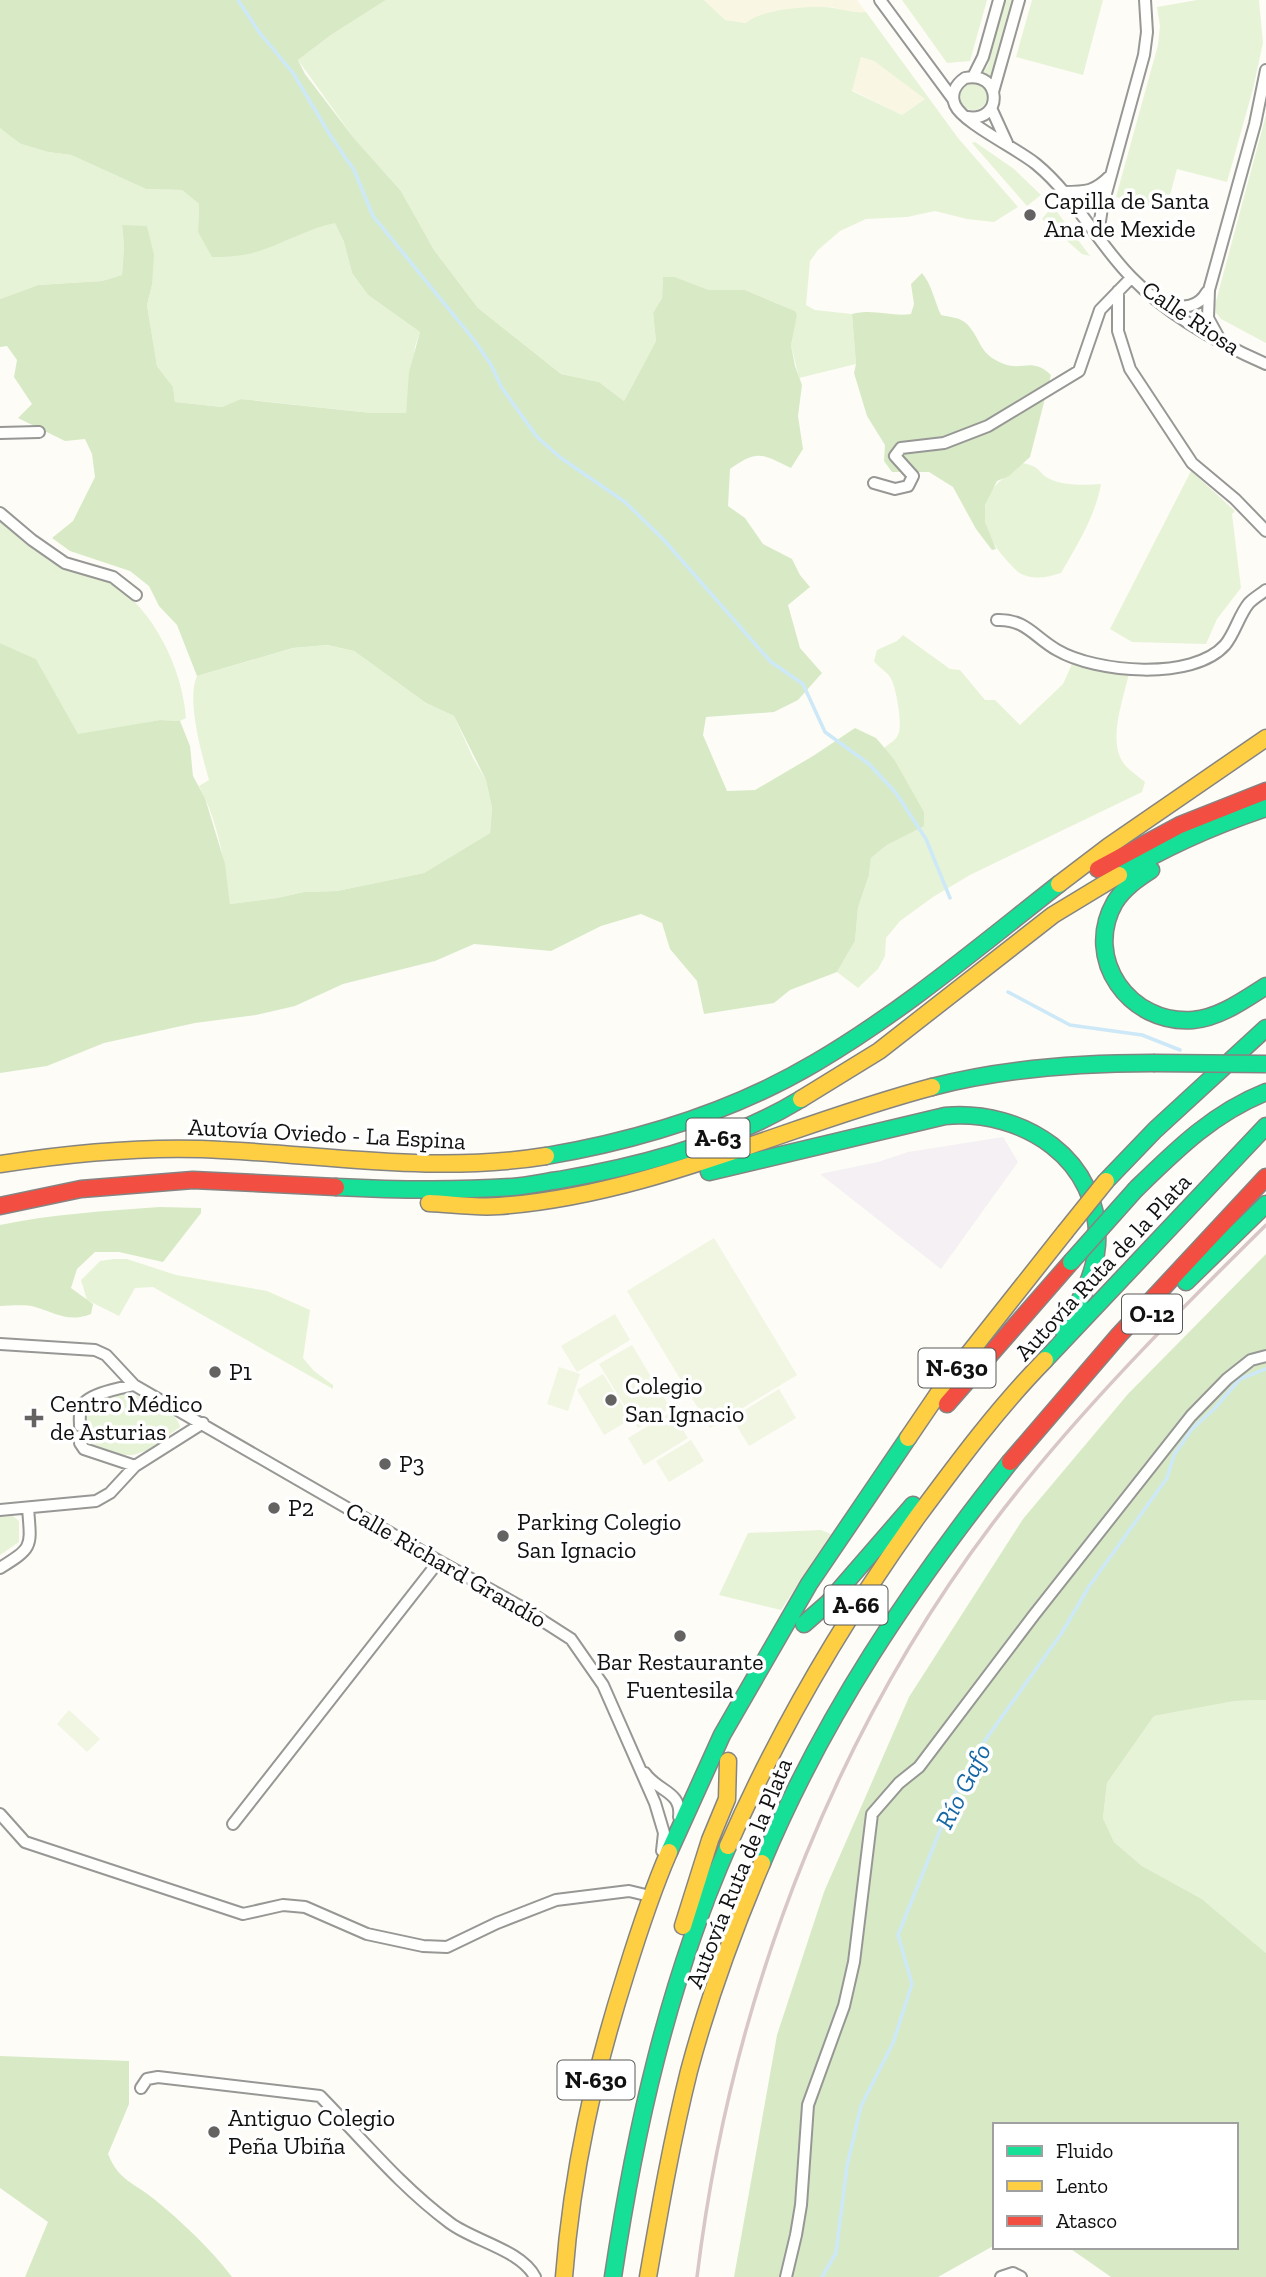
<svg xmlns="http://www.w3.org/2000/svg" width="1266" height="2277" viewBox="0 0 1266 2277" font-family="'Zilla Slab',serif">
  <rect width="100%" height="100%" fill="#fdfcf7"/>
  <path fill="#f5f0f3" d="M 1003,1137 L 1018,1162 L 941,1269 L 820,1174 L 878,1162 L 908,1152 Z"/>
  <path fill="#f9f7e4" d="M 704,0 L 857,0 L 866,12 L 850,13 L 832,7 L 746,23 L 724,20 Z
    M 861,57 L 874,61 L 926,98 L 902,115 L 852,90 Z"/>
  <path fill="#e7f3d7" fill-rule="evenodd" d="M 386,0 L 704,0 L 725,20 L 746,23 C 760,9 813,5 833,8 C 846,10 851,13 866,12 L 958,138 L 1018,207 L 994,222 L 967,219 L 935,211 L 907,217 L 866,219 L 840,231 L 818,250 L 810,261 L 806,305 L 815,310 L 852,314 L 856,364 L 799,378 L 791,345 L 795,311 L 745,290 L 709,290 L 675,277 L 663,277 L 662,298 L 653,313 L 656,341 L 624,401 L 599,382 L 561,374 L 478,308 L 434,250 L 401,191 L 353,137 L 298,60 L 331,35 ZM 861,57 L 874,61 L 925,99 L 902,115 L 852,91 Z
    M 902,0 L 987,0 L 970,61 L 947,63 Z
    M 1005,0 L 1013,0 L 991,78 L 983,73 L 988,65 Z
    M 1032,0 L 1103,0 L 1083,75 L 1016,57 Z
    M 1197,0 L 1259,0 L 1263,43 L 1253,89 L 1227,182 L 1177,169 L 1166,210 L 1116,197 L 1158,45 L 1160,26 L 1157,7 Z
    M959 96a14 14 0 1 1 28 0a14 14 0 1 1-28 0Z
    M 1266,115 L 1266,343 L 1221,319 L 1216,313 L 1215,305 Z
    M 0,128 L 6,130 L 21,144 L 48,152 L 71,155 L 146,189 L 182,190 L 199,204 L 198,232 L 285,241 L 318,226 L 335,222 L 344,242 L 352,273 L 368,295 L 420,332 L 415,347 L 406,413 L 371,413 L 242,399 L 222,407 L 175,402 L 173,387 L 157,366 L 147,305 L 152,285 L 122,225 L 124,246 L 122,275 L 102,281 L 38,285 L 0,299 Z
    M 975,142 L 1014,169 L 1041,195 L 1027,206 L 972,143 Z
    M 1051,208 L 1054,208 L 1090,256 L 1082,254 L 1042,219 Z
    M 1022,463 C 1043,467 1037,473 1050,479 C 1063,486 1086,485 1101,484 C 1095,517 1077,545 1061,573 C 1048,577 1037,580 1024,575 C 1019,574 1015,569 1011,565 C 996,549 979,527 986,502 C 992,483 1008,476 1022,463 Z
    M 1191,471 L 1235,511 L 1232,514 L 1241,588 L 1217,619 L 1206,644 L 1132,642 L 1110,629 Z
    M 0,518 C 13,528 27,543 42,551 C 64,561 91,567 111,581 C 154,611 182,667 186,718 L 180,721 L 160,720 L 77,735 L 36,659 L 0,643 Z
    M 903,635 L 950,669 L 960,670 L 985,700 L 995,700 L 1020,725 L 1063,684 L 1072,664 L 1129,673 C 1124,697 1109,736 1121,759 C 1126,769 1137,775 1145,782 L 1142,792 L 970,875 L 933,897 L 900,921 L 886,938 L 885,956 L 878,969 L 858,988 L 837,972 L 855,941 L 858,908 L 869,875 L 871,858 L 887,845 L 924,825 L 894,759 L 884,748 C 890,743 897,740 899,732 C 902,722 896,685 890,677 C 886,671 878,667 874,661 L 877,650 L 897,641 Z
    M 326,645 L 354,651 L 426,703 L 454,716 L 473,758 L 486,780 L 492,808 L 490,833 L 424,873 L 337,891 L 304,892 L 277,898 L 230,904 C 225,864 218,821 199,786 L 209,780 C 202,755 186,700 197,676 L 294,648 Z
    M 114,1259 L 127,1259 L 176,1275 L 267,1291 L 310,1310 L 303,1358 L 314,1371 L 333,1385 L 333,1389 L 153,1287 L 135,1288 L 119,1316 L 87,1300 L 81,1280 L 100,1261 Z
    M 124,1393 C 138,1393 179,1412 180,1427 L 148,1450 L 133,1455 L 119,1455 L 99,1449 L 88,1443 L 86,1440 L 85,1414 L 88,1407 Z
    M 13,1516 L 19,1521 L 19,1542 L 0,1555 L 0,1517 Z
    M 821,1530 L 831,1534 L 781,1610 L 719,1595 L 748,1533 Z
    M 1266,1700 L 1266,1953 L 1202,1899 L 1142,1866 L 1114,1842 L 1103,1818 L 1107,1783 L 1154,1716 L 1235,1701 Z"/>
  <path fill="#d8eac5" d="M 0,0 L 386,0 L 331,35 L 298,60 L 305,74 L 353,137 L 401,191 L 434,250 L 478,308 L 561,374 L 599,382 L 624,401 L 656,341 L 653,313 L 662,298 L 663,277 L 675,277 L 709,290 L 745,290 L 795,311 L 797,315 L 791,345 L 795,366 L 802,385 L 798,416 L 803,449 L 791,468 C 762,454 758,449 730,469 L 728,506 L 745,518 L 763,544 L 792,559 L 800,575 L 810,587 L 788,605 L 800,648 L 822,673 L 798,700 L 774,712 L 706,717 L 703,735 L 727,791 L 755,790 L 813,756 L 855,728 L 876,738 L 894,759 L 924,812 L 924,826 L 887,845 L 871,858 L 869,875 L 858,908 L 855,941 L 837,972 L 790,990 L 774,1003 L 704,1014 L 697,981 L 670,949 L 662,923 L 641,914 L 601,926 L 551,951 L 474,944 L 435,961 L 343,984 L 295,1006 L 256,1015 L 195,1023 L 104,1043 L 47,1066 L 0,1073 L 0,643 L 36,659 L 78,734 L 160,720 L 180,721 L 190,746 L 193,776 L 205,798 L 225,864 L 230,904 L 277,898 L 304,892 L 337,891 L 424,873 L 490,833 L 492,808 L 486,780 L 454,716 L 426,703 L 354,651 L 327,645 L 293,648 L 197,676 L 177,625 L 159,606 L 149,586 L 130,571 L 70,551 L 52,538 L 73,521 L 95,477 L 92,454 L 85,439 L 65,441 L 18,418 L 32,404 L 14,377 L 17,360 L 7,346 L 0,347 L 0,299 L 38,285 L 102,281 L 122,275 L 124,246 L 122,225 L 147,226 L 154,255 L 152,285 L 147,305 L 157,366 L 173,387 L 175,402 L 222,407 L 241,399 L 371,413 L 406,413 L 409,372 L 420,332 L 368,295 L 352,273 L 344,242 L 335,223 C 309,228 287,242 262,250 C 246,256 229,257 212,257 L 198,232 L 199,204 L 182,190 L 146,189 L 71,155 L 48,152 L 21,144 L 0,128 Z
    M 922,273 C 932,285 934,300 941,315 C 949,317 960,317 967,324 C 982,340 978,354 1004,364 C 1023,371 1032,357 1051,375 L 1030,457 L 1009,476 L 997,481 L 985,505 L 985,522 L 996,549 L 992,550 L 976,529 L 953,487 L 929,472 L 892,472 L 884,461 L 885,445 L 867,416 L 854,373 L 856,364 L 852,314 C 873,308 891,317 911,314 L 914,304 L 911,284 Z
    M 159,1207 L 201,1208 L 201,1213 L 163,1262 L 119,1252 L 95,1252 L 77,1269 L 71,1288 L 93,1304 L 91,1314 C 67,1323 57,1313 35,1307 C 25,1304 11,1306 0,1306 L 0,1225 C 53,1214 105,1211 159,1207 Z
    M 1266,1254 L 1266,1700 L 1235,1701 L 1154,1716 L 1107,1783 L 1103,1818 L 1114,1842 L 1142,1866 L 1202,1899 L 1266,1953 L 1266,2277 L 1111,2277 L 1068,2247 L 1236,2247 L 1236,2125 L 995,2125 L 995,2245 L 938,2277 L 734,2277 L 777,2035 L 824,1892 L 909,1697 L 1023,1519 L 1128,1394 Z
    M 0,2056 L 129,2061 L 129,2104 L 108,2154 C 119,2181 133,2182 154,2199 C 182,2222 210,2248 232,2277 L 25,2277 L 48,2222 L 0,2188 Z"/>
  <path fill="#f0f6e1" d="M 714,1238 L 797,1375 L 710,1428 L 627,1291 Z
    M 615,1314 L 630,1340 L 577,1372 L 561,1346 Z
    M 632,1345 L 670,1408 L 638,1428 L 599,1364 Z
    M 559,1367 L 580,1374 L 568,1411 L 547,1404 Z
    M 603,1374 L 631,1419 L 604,1435 L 577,1390 Z
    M 779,1389 L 796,1418 L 749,1446 L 732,1418 Z
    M 672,1412 L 688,1438 L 644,1465 L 628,1438 Z
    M 691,1440 L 704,1461 L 669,1482 L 656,1461 Z
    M 69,1710 L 100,1739 L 87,1752 L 57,1724 Z"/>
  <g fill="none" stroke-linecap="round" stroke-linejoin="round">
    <path stroke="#cde8f7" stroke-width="3.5" d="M 238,0 L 259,32 L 293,73 L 330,135 L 354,170 L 373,216 L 474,340 L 490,363 L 502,388 L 537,437 L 561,458 L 625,502 L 663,539 L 771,662 L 803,684 L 825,732 L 869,764 L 896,793 L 926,839 L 950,898
      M 1008,992 L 1070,1025 L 1142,1035 L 1180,1050
      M 822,2277 L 836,2253 L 847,2166 L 861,2106 L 893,2043 L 912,1984 L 898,1935 L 953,1798 L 971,1760 L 1061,1634 L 1090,1585 L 1167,1478 L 1174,1455 L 1192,1429 L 1214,1409 L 1240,1379 L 1266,1369"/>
    <defs>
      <path id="street" d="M 880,0 L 953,99
        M 973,77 L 983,57 L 999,0
        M 993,92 L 1019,0
        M 991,108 L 1007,143
        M 967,117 C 1004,123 1002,70 965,78 C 956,84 950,94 955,105 C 963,123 1018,149 1036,164 C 1075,196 1097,243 1132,278 C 1169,316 1218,343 1266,364
        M 1063,192 C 1087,192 1094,192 1111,175
        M 1098,234 L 1102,208 L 1144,55 L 1147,32 L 1145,0
        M 1118,291 L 1118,331 L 1130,369 L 1192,463 L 1235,499 L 1266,531
        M 1167,305 C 1184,308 1198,308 1207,292
        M 1220,340 L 1208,318 L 1209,290 L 1255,124 L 1266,70
        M 0,433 L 39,432
        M 874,483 L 895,489 L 908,486 L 913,476 L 895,456 L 901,448 L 944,443 L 988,426 L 1079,371 L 1100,310 L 1131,278
        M 0,513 L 32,540 L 65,563 L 113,577 L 136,595
        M 997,620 C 1026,619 1034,637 1057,650 C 1096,673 1193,681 1225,645 C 1235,633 1239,615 1249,603 C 1254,598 1261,594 1266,590
        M 0,1344 L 95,1350 L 106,1355 L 134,1385 L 439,1561 L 518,1605 L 571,1639 L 603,1685 L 655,1803 L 664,1833 L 662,1851
        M 80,1426 C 80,1421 79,1413 81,1408 C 85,1394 121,1388 134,1385
        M 80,1436 L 80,1443 L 84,1449 L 135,1466
        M 0,1510 L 96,1501 L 110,1493 L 135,1466 L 203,1423
        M 0,1568 C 34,1547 31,1547 28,1508
        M 645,1773 C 658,1792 682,1791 679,1817
        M 0,1814 L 25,1842 L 243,1914 L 283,1905 L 305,1907 L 367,1934 L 423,1946 L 447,1947 L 497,1923 L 556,1900 L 629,1891 L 650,1896
        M 233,1824 L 439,1561
        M 141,2088 L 147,2079 L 158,2077 L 320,2096 C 363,2140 400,2186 450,2223 C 474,2241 521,2250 535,2277
        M 786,2277 L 796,2235 L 801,2205 L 808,2105 L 844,2006 L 854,1962 L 872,1814 L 899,1783 L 919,1767 L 1034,1615 L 1191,1416 L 1227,1379 L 1251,1360 L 1266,1356
        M 1001,2277 L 1013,2273 L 1021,2277"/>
      <path id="fast" d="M 1151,870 C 1137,879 1124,888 1115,902 C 1082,959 1130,1025 1193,1020 C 1219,1018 1244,1000 1266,986
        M 1119,875 C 1165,847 1215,825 1266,808
        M 932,1087 C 1004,1068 1078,1063 1153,1063
        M 546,1156 C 640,1140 732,1112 815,1063 C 902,1012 980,946 1059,884
        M 709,1172 L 945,1116 C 1023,1109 1102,1159 1097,1245 C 1095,1276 1079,1304 1062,1329
        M 1106,1181 L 1155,1130 L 1266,1028
        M 336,1187 C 395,1190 453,1191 512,1187 C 528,1186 544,1182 559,1180 C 642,1166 729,1143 801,1099
        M 1136,1189 C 1176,1150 1213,1113 1266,1092
        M 1186,1282 L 1266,1204
        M 1045,1360 L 1266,1126
        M 804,1624 L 828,1603 L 913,1505
        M 669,1852 L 722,1735 L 809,1584 L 908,1438
        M 762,1863 C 824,1715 910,1588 1010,1462
        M 613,2277 C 635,2130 668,1983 728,1846"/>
      <path id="slow" d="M 1059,884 L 1109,846 L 1266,738
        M 801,1099 L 879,1051 L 1053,915 L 1119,875
        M 0,1164 C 65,1154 135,1147 201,1149 C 317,1153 430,1175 546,1156
        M 429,1203 C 452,1204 476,1208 499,1206 C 650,1195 787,1125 932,1087
        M 908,1438 L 944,1385 L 1065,1232
        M 728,1846 C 780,1727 842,1622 918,1516 C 958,1462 998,1408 1045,1360
        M 683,1926 L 710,1840 L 727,1799 L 728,1761
        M 564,2277 C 572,2171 594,2074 626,1973 C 639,1931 652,1891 669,1852
        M 648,2277 C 660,2208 672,2139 689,2071 C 708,2000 733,1931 762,1863"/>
      <path id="jam" d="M 1098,869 L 1180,825 L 1266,791
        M 0,1206 L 81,1189 L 193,1180 L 336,1187
        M 947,1404 L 1071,1262
        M 1010,1462 L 1119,1335 L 1266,1177"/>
    </defs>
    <use href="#street" stroke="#979795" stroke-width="14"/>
    <use href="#fast" stroke="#858482" stroke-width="19"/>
    <use href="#slow" stroke="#858482" stroke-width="19"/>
    <use href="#jam" stroke="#858482" stroke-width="19"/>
    <use href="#street" stroke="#fffffe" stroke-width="10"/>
    <use href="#fast" stroke="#16e098" stroke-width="16"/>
    <use href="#slow" stroke="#ffcf43" stroke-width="16"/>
    <use href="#jam" stroke="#f24e42" stroke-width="16"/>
    <path stroke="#d9c6c7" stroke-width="3.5" d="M 697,2277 C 732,1989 842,1706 1026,1481 C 1100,1390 1183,1307 1266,1225"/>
    <defs>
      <path id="fast-bridge" d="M 1153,1063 L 1266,1064
        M 1071,1262 L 1136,1189"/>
      <path id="slow-bridge" d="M 1065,1232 L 1106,1181"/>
    </defs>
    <use href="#fast-bridge" stroke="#858482" stroke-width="19" stroke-linecap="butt"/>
    <use href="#slow-bridge" stroke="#858482" stroke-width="19" stroke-linecap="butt"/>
    <use href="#fast-bridge" stroke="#16e098" stroke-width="16"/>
    <use href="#slow-bridge" stroke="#ffcf43" stroke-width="16"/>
  </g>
  <g fill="#646362" stroke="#fff" stroke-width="2.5">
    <circle cx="1030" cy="215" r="7"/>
    <circle cx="215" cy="1372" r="7"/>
    <circle cx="611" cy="1400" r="7"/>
    <path d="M30.5 1407.5h7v7h7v7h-7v7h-7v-7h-7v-7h7z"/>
    <circle cx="385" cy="1464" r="7"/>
    <circle cx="274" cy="1508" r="7"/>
    <circle cx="503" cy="1536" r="7"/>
    <circle cx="680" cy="1636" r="7"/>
    <circle cx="214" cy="2132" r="7"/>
  </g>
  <g text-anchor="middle" stroke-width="7" stroke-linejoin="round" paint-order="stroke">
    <g fill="#fff" stroke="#585858" stroke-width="2">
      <rect x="686.5" y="1118.5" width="63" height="39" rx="5"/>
      <rect x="1122" y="1294.5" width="60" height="39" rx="5"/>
      <rect x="918.5" y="1348.5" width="77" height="39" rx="5"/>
      <rect x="824.5" y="1585.5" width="63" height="39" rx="5"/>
      <rect x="557.5" y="2060.5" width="77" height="39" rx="5"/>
    </g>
    <g font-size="23" font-weight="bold" fill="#111">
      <text x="718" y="1146">A-63</text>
      <text x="1152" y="1322">O-12</text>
      <text x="957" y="1376">N-630</text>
      <text x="856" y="1613">A-66</text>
      <text x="596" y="2088">N-630</text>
    </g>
    <g font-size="24" fill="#111" stroke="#fff" text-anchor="start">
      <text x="1044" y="209">Capilla de Santa<tspan x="1044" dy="28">Ana de Mexide</tspan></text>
      <text x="229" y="1380">P1</text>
      <text x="625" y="1394">Colegio<tspan x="625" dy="28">San Ignacio</tspan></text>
      <text x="50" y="1412">Centro Médico<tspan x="50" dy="28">de Asturias</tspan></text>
      <text x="399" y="1472">P3</text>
      <text x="288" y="1516">P2</text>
      <text x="517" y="1530">Parking Colegio<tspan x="517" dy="28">San Ignacio</tspan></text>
      <text x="680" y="1670" text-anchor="middle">Bar Restaurante<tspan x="680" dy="28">Fuentesila</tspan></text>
      <text x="228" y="2126">Antiguo Colegio<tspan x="228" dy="28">Peña Ubiña</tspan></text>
    </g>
    <g font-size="24" fill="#111" stroke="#fff">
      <text transform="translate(1191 318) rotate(34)" y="8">Calle Riosa</text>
      <text transform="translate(327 1134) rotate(3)" y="8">Autovía Oviedo - La Espina</text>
      <text transform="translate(1103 1267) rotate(-47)" y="8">Autovía Ruta de la Plata</text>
      <text transform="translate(446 1565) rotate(30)" y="8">Calle Richard Grandío</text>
      <text transform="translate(739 1873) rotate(-68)" y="8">Autovía Ruta de la Plata</text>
    </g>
    <g font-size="26" font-style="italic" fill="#1768a6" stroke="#fff">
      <text transform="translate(963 1786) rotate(-63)" y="9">Río Gafo</text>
    </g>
  </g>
  <rect x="993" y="2123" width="245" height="126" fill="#ffffff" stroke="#a0a0a0" stroke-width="2"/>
  <rect x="1007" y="2146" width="35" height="10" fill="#16e098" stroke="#a0a0a0" stroke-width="2"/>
  <text x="1056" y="2158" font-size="21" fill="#111111">Fluido</text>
  <rect x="1007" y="2181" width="35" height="10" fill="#ffcf43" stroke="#a0a0a0" stroke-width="2"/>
  <text x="1056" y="2193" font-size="21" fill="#111111">Lento</text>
  <rect x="1007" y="2216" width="35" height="10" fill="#f24e42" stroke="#a0a0a0" stroke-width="2"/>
  <text x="1056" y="2228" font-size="21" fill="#111111">Atasco</text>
</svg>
